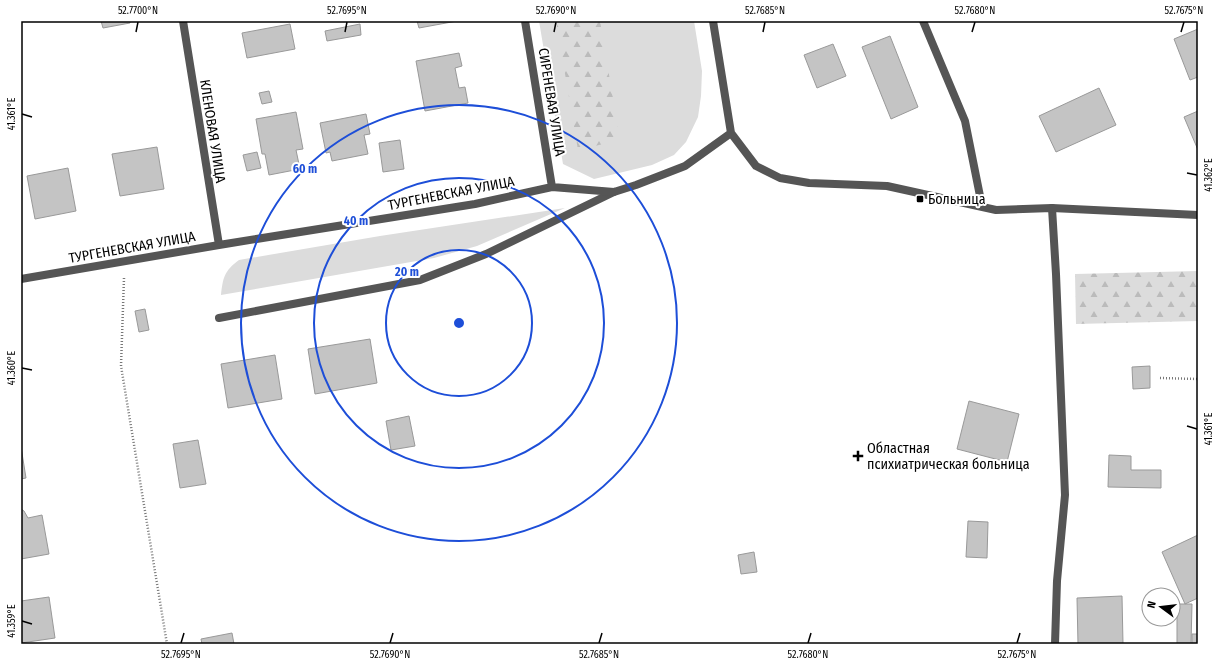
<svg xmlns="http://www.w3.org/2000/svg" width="1219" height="665" viewBox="0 0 1219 665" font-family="'Fira Sans Condensed',sans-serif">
  <defs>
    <pattern id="forest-firs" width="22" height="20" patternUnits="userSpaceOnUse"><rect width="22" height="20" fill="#dcdcdc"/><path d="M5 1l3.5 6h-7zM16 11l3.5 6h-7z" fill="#bbb"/></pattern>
  </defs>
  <rect width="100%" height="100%" fill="#fff"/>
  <path fill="#dcdcdc" d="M 539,21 L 694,21 L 702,71 L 701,96 L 698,117 L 686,142 L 674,155 L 652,165 L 594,179 L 563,164 Z
    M 565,208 L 477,246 L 434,258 L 221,295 C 223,278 224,271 239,260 L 380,236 Z"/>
  <path fill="url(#forest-firs)" d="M 556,21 L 600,21 L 620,140 L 578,150 Z
    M 1198,271 L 1198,321 L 1076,324 L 1075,274 Z"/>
  <path fill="#c4c4c4" stroke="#999" d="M 101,21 L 130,21 L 130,23 L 103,28 Z
    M 417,21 L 457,21 L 419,28 Z
    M 290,24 L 295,49 L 247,58 L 242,33 Z
    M 360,24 L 361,35 L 327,41 L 325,31 Z
    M 1198,29 L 1198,77 L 1190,80 L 1174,39 Z
    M 890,36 L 918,107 L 891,119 L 862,47 Z
    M 833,44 L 846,76 L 817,88 L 804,55 Z
    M 459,53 L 462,66 L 455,68 L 459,88 L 465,87 L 468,103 L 425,111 L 416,61 Z
    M 1099,88 L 1116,125 L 1056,152 L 1039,116 Z
    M 269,91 L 272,102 L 262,104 L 259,93 Z
    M 1198,111 L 1198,150 L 1184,117 Z
    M 296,112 L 303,149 L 296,150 L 300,169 L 269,175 L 265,154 L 262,154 L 256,119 Z
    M 366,114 L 370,134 L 364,135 L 368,154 L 332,161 L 330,152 L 326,153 L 320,123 Z
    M 400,140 L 404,169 L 383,172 L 379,143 Z
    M 157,147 L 164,189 L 120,196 L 112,154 Z
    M 257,152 L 261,168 L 247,171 L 243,155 Z
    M 68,168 L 76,211 L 35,219 L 27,176 Z
    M 145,309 L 149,330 L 139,332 L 135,311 Z
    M 370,339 L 377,383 L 315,394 L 308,349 Z
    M 275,355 L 282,399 L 228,408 L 221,364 Z
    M 1150,366 L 1150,388 L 1133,389 L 1132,367 Z
    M 969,401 L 1019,414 L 1007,462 L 957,449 Z
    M 409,416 L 415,446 L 391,450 L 386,421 Z
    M 198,440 L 206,484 L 180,488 L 173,444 Z
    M 21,447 L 26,478 L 21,479 Z
    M 1109,455 L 1131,456 L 1131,470 L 1161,470 L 1161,488 L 1108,487 Z
    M 21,509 L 24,511 L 28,518 L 42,515 L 49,554 L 21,559 Z
    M 968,521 L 988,522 L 987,558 L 966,557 Z
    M 1198,535 L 1198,598 L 1185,604 L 1162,552 Z
    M 754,552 L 757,572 L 741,574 L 738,555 Z
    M 1122,596 L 1123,644 L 1078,644 L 1077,598 Z
    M 49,597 L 55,638 L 21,643 L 21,601 Z
    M 1177,604 L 1192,604 L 1191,644 L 1177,644 Z
    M 232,633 L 234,644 L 202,644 L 201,639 Z
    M 1192,634 L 1198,634 L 1198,644 L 1192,644 Z"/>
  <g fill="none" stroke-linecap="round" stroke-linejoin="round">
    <path stroke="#777" stroke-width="2.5" stroke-dasharray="1 2" stroke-linecap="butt" d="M 124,278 L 121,366 L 167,644
      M 1160,378 L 1198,379"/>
    <path stroke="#555" stroke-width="8" d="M 1052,208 L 1056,274 L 1065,495 L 1057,581 L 1055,644
      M 219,318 L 420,280 L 486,254 L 614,192"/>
    <path stroke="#555" stroke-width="8" d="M 183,21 L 219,245
      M 525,21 L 552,187
      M 713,21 L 731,133 L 756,166 L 780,178 L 809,183 L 887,186 L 996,210 L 1052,208 L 1198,215
      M 923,21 L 965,121 L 982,206
      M 21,279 L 219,245 L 475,204 L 552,187 L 614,192 L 636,185 L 685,166 L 731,133"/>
  </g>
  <path fill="none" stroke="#000" stroke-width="1.5" d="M 136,32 L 138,22M 345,32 L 347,22M 554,32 L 556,22M 763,32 L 765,22M 972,32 L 975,22M 1181,32 L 1184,22M 22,114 L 32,117M 1187,173 L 1197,175M 22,368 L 32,370M 1187,426 L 1197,429M 22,621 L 32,624M 181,643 L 184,633M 390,643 L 393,633M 599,643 L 602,633M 808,643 L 811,633M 1017,643 L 1020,633"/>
  <g fill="none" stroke="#1d4ed8" stroke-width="2">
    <circle cx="459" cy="323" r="73"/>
    <circle cx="459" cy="323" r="145"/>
    <circle cx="459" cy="323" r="218"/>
  </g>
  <g fill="#000" stroke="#fff" stroke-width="1.5">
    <rect x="916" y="195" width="8" height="8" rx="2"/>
    <path d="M856 450h4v4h4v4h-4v4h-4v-4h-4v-4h4z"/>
  </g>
  <g text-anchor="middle" stroke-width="4" stroke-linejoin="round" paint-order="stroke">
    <g font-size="14" fill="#000" stroke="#fff">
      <text transform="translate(552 102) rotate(81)" y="5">СИРЕНЕВАЯ УЛИЦА</text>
      <text transform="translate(213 131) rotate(81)" y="5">КЛЕНОВАЯ УЛИЦА</text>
      <text transform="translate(451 193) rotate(-11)" y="5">ТУРГЕНЕВСКАЯ УЛИЦА</text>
      <text transform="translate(132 247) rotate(-10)" y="5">ТУРГЕНЕВСКАЯ УЛИЦА</text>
    </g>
    <g font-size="14" fill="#000" stroke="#fff" text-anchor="start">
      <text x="928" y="204">Больница</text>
      <text x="867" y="453">Областная<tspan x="867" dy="16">психиатрическая больница</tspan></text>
    </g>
  </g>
  <circle cx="459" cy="323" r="6" fill="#1d4ed8" stroke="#fff" stroke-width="2"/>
  <g font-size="12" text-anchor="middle" font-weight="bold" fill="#1d4ed8" stroke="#fff" stroke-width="4" stroke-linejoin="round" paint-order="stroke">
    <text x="305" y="173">60 m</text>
    <text x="356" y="225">40 m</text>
    <text x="407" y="276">20 m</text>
  </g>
  <rect width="1219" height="665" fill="none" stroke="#ffffff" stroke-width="44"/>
  <g transform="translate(1161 607) rotate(285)"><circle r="19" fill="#ffffff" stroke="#999999"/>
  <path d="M0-3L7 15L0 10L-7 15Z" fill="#000000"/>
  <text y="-6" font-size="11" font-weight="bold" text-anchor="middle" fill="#000000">N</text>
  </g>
  <rect x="22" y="22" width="1175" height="621" fill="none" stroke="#000" stroke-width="1.5"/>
  <g font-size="10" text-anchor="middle" fill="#000">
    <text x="138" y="14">52.7700°N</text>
    <text x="347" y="14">52.7695°N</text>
    <text x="556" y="14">52.7690°N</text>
    <text x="765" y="14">52.7685°N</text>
    <text x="975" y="14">52.7680°N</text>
    <text x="1184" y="14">52.7675°N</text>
    <text transform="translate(11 114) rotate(-90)" y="4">41.361°E</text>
    <text transform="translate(1208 175) rotate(-90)" y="4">41.362°E</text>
    <text transform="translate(11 368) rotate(-90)" y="4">41.360°E</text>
    <text transform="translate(1208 429) rotate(-90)" y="4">41.361°E</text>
    <text transform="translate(11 621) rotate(-90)" y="4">41.359°E</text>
    <text x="181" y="658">52.7695°N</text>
    <text x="390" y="658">52.7690°N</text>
    <text x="599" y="658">52.7685°N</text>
    <text x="808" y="658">52.7680°N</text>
    <text x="1017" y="658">52.7675°N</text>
  </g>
</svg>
